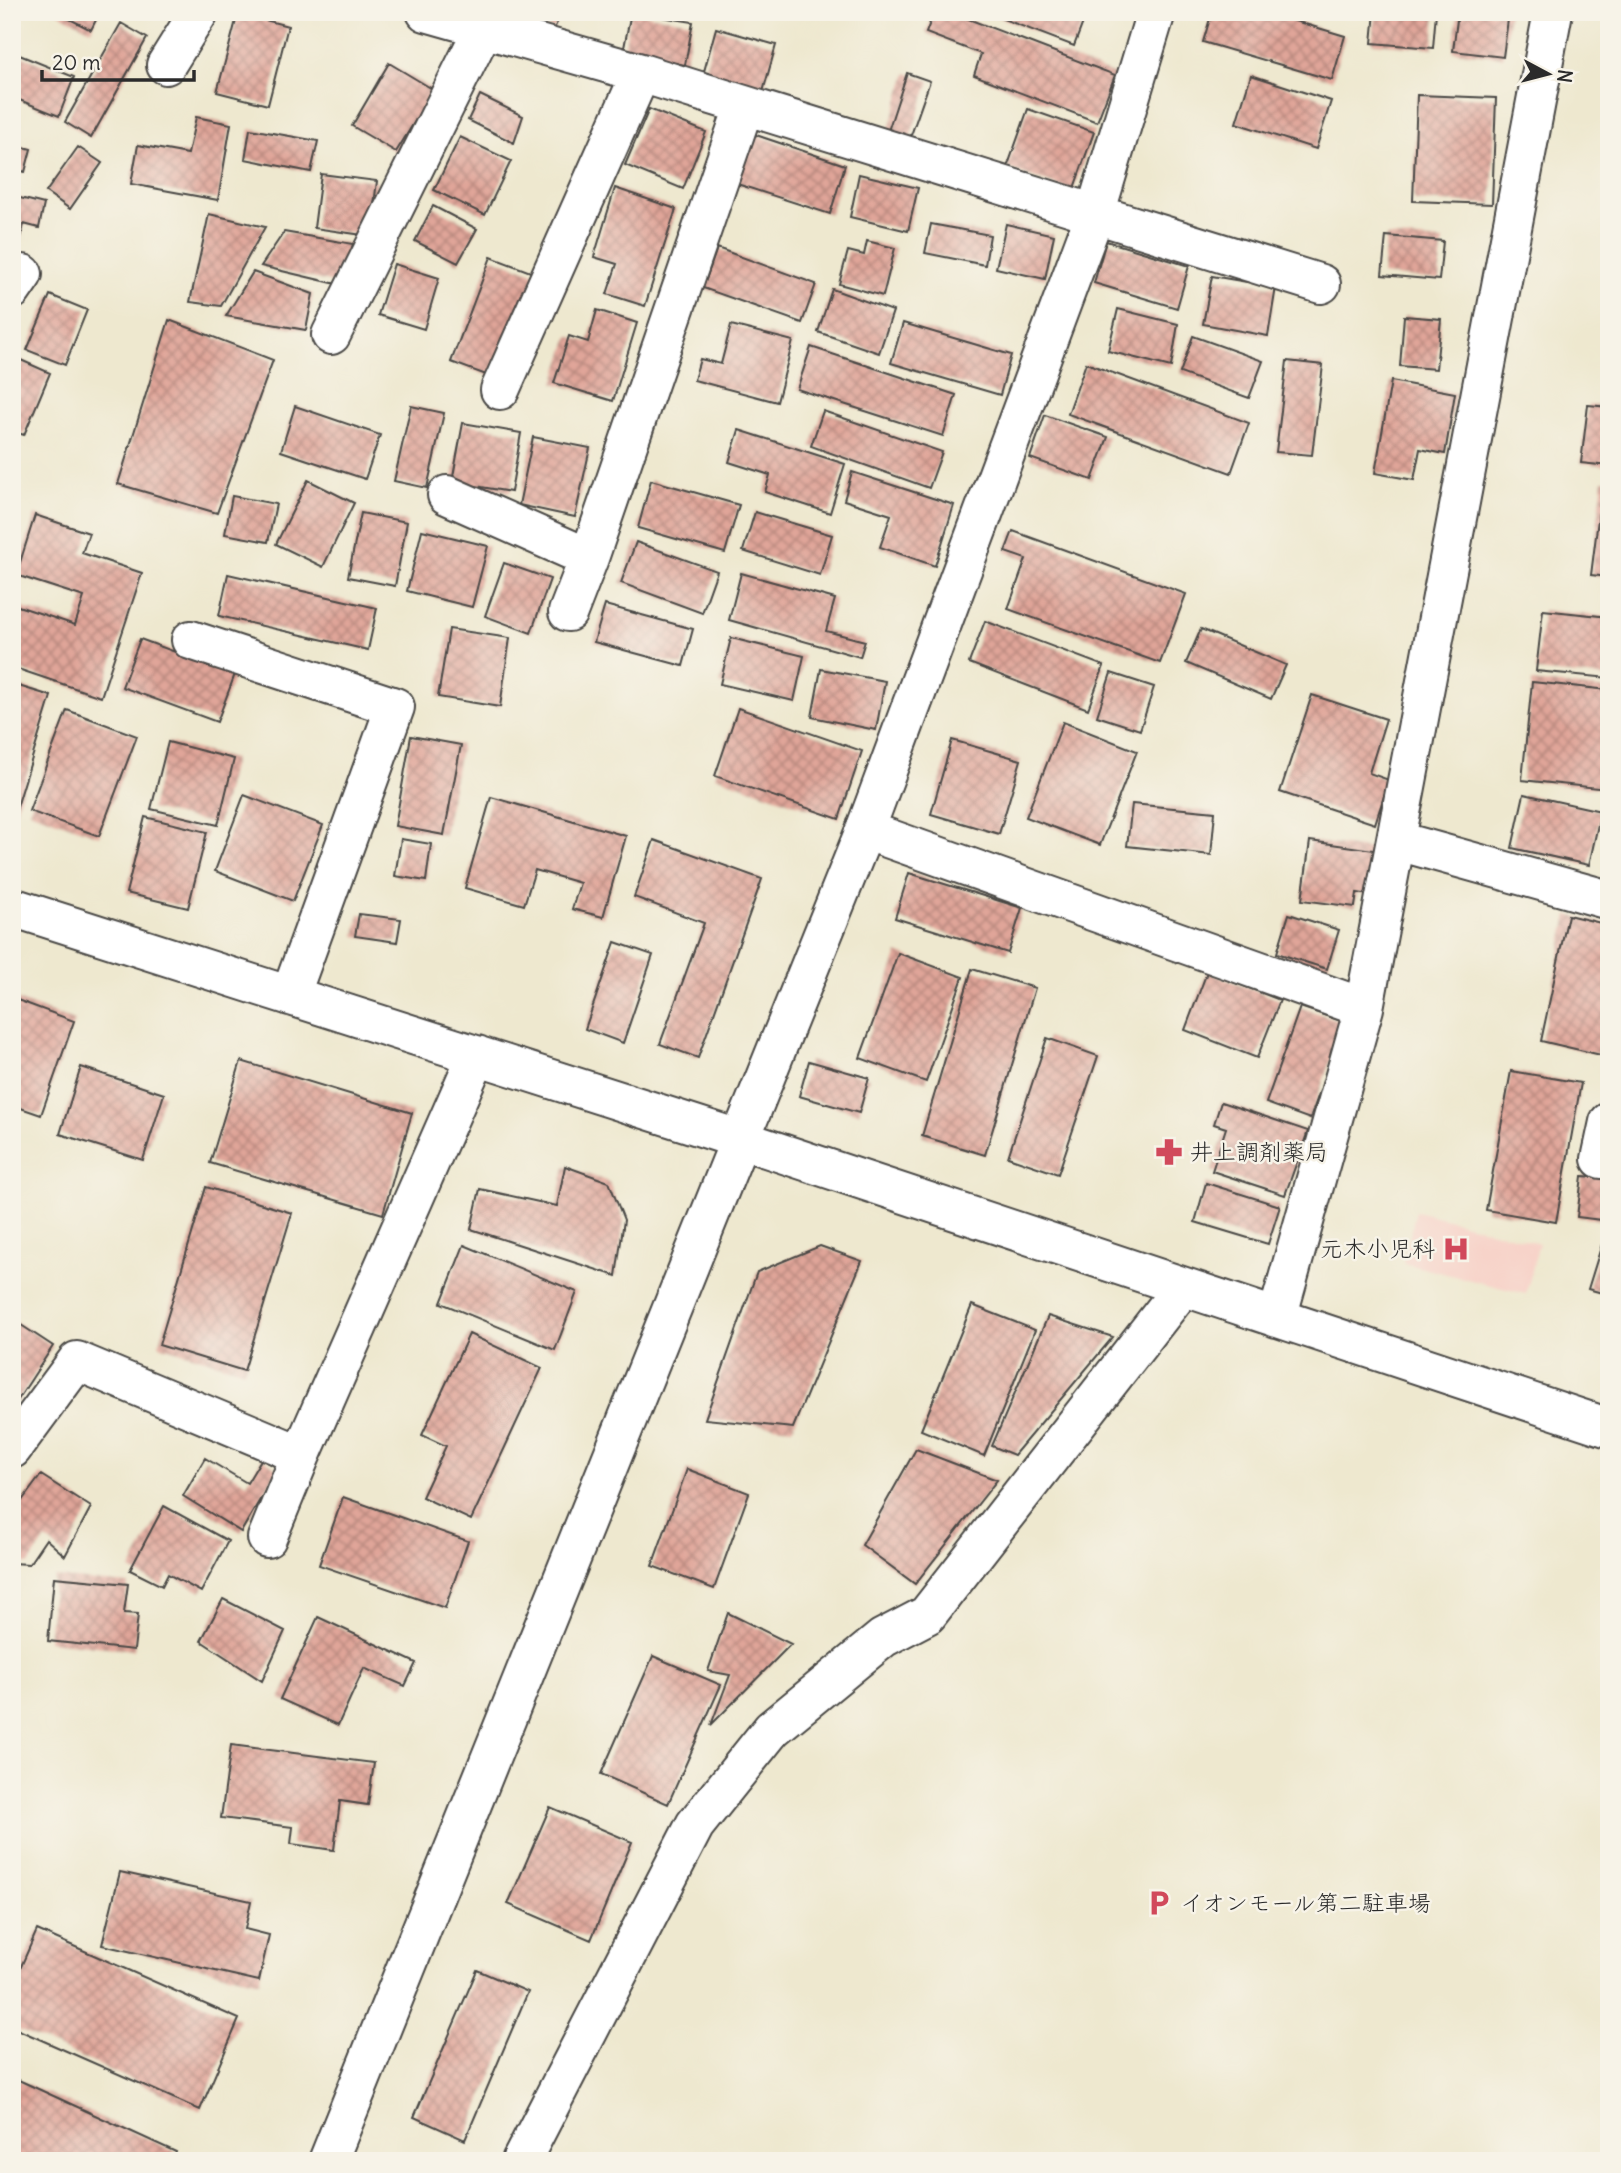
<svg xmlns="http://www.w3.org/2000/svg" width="1621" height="2173" viewBox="0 0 1621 2173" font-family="Delius,'Klee One',sans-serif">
  <defs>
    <pattern id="building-cross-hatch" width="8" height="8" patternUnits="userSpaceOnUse" patternTransform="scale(1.75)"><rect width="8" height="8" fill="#e0a599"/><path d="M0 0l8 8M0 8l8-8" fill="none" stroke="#b6877d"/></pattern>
  </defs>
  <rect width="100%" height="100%" fill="#f7f3e8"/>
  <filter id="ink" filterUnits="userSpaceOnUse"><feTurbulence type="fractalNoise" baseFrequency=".0143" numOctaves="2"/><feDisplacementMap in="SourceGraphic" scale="14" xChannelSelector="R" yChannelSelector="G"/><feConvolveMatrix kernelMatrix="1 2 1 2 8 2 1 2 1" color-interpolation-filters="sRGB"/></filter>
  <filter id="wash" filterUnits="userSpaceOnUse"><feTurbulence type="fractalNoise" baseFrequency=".00686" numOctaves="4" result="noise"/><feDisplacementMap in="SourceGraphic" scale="28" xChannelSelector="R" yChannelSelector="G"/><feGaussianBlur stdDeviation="1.57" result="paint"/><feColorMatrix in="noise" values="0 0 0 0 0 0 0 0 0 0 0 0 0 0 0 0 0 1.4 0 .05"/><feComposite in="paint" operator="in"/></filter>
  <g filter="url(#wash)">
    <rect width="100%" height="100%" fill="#eee8cf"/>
    <path fill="#f7d1c7" d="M 1416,1211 L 1539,1243 L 1526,1294 L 1403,1263 Z"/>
    <g id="blocks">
      <path fill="url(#building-cross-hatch)" d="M 56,12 L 100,12 L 91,30 Z
        M 508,12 L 562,12 L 554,29 Z
        M 631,12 L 693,22 L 685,65 L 623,53 Z
        M 934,12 L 950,12 L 1115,75 L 1097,122 L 974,75 L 981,54 L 926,33 Z
        M 985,12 L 1087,12 L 1074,46 Z
        M 1212,12 L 1265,12 L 1345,36 L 1332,80 L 1203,42 Z
        M 1375,12 L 1436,12 L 1433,48 L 1372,43 Z
        M 1458,12 L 1509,12 L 1503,57 L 1453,51 Z
        M 238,13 L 288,26 L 268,105 L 217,92 Z
        M 121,23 L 147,38 L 91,138 L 65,122 Z
        M 716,28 L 776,45 L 763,92 L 703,75 Z
        M 12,52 L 74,77 L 59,116 L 12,97 Z
        M 389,63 L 434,90 L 396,152 L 352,126 Z
        M 907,73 L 930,81 L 910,138 L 888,131 Z
        M 1251,75 L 1331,101 L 1316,149 L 1236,123 Z
        M 480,95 L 523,116 L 514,143 L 468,120 Z
        M 1417,95 L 1496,98 L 1492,204 L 1413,201 Z
        M 649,109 L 706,132 L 683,189 L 625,165 Z
        M 1028,109 L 1094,132 L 1073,191 L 1007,168 Z
        M 196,117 L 231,124 L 218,200 L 131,184 L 138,145 L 188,154 Z
        M 250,129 L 318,141 L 311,172 L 245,159 Z
        M 750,133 L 845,165 L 830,214 L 734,183 Z
        M 460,137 L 511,161 L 485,215 L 434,190 Z
        M 12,144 L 31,149 L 25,172 L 12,168 Z
        M 78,147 L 102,163 L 70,209 L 46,192 Z
        M 321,174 L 377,181 L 370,236 L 314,228 Z
        M 859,174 L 918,188 L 908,231 L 850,217 Z
        M 615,188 L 676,209 L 645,306 L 607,294 L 617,264 L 594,257 Z
        M 12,196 L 44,204 L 39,228 L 24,224 L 17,256 L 12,255 Z
        M 433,206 L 477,229 L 458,263 L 415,241 Z
        M 209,214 L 265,227 L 221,306 L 190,302 Z
        M 931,224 L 990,235 L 985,265 L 925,253 Z
        M 1006,224 L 1054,235 L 1045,279 L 996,268 Z
        M 284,232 L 353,244 L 341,285 L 261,266 Z
        M 1386,236 L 1443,241 L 1439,280 L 1382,275 Z
        M 867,241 L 895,248 L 883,296 L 839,284 L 848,251 L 864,255 Z
        M 1106,241 L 1189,266 L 1177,308 L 1094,283 Z
        M 717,248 L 816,284 L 802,323 L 703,288 Z
        M 491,257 L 536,274 L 497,379 L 451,362 Z
        M 394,264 L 439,278 L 424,329 L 378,315 Z
        M 253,272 L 313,294 L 306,330 L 226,316 Z
        M 1212,276 L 1276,287 L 1268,336 L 1203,324 Z
        M 832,289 L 893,311 L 879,353 L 818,332 Z
        M 50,295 L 87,310 L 65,365 L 27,350 Z
        M 1118,309 L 1178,324 L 1171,367 L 1108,351 Z
        M 597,310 L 637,323 L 613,401 L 554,383 L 569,336 L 588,342 Z
        M 1404,316 L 1441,319 L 1436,369 L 1400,366 Z
        M 169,320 L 273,360 L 217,513 L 118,484 Z
        M 903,323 L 1011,355 L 1000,395 L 891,363 Z
        M 731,325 L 793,341 L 777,402 L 694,380 L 700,359 L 721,364 Z
        M 1193,336 L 1263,361 L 1249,398 L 1180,373 Z
        M 811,347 L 956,395 L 943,436 L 797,389 Z
        M 14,357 L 50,373 L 24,435 L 12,431 Z
        M 1287,361 L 1323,365 L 1312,455 L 1276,452 Z
        M 1086,363 L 1249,423 L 1231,473 L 1068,414 Z
        M 1391,381 L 1455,393 L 1445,454 L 1420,449 L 1414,480 L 1375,473 Z
        M 1588,405 L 1609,407 L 1609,466 L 1581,463 Z
        M 295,406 L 380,435 L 365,479 L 281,451 Z
        M 411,406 L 444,413 L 427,488 L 394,481 Z
        M 823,411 L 942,452 L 929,488 L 811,446 Z
        M 1045,415 L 1108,437 L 1092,480 L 1030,458 Z
        M 463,423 L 521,433 L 511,492 L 452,482 Z
        M 739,430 L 845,464 L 830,513 L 765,492 L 770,475 L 729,462 Z
        M 533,437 L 590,448 L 575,517 L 519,505 Z
        M 852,472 L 954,505 L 935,566 L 880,547 L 891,515 L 844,500 Z
        M 308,480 L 354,503 L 323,567 L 276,544 Z
        M 651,480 L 739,505 L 725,553 L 638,528 Z
        M 1603,480 L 1609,480 L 1609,577 L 1591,575 Z
        M 232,496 L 276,504 L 268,542 L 225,534 Z
        M 755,512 L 832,535 L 820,575 L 743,551 Z
        M 361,513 L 407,522 L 395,586 L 348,577 Z
        M 35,515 L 89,533 L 82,553 L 142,573 L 101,697 L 12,667 L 12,604 L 75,625 L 84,597 L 16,575 Z
        M 422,530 L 488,546 L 472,607 L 407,591 Z
        M 1013,531 L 1186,594 L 1160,663 L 1008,609 L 1026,559 L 1005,552 Z
        M 636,542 L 717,571 L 702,613 L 621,583 Z
        M 504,563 L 550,579 L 531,633 L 485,616 Z
        M 741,573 L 835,599 L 826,631 L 865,641 L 860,657 L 729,620 Z
        M 228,574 L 377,608 L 368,650 L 219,616 Z
        M 605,605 L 693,629 L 683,666 L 594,642 Z
        M 1543,610 L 1609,617 L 1609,678 L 1536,671 Z
        M 985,621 L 1104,666 L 1088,709 L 969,663 Z
        M 449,629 L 510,638 L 500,707 L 438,697 Z
        M 1201,629 L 1286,665 L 1271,699 L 1186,663 Z
        M 731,638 L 804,656 L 794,701 L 720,684 Z
        M 140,639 L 235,674 L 217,722 L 122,687 Z
        M 821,669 L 885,681 L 876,730 L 812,717 Z
        M 1111,673 L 1154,687 L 1140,730 L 1097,716 Z
        M 1532,682 L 1609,690 L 1607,789 L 1522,780 Z
        M 12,684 L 51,696 L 13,820 L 12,820 Z
        M 1312,695 L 1386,719 L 1369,773 L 1389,780 L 1375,824 L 1280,792 Z
        M 738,708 L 862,751 L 839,819 L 715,776 Z
        M 67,710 L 137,736 L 99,836 L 29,811 Z
        M 1063,722 L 1137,751 L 1100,845 L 1026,817 Z
        M 411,736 L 461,745 L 444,835 L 395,826 Z
        M 952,740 L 1021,760 L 999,834 L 931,814 Z
        M 168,742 L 234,759 L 218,825 L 151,809 Z
        M 1524,794 L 1601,811 L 1589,865 L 1512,848 Z
        M 244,795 L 323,825 L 293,901 L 215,871 Z
        M 491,797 L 626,836 L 603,917 L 572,909 L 580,883 L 535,870 L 524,905 L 465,888 Z
        M 1132,804 L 1215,812 L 1211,855 L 1127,846 Z
        M 145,817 L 207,832 L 188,908 L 126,893 Z
        M 401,839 L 431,844 L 426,881 L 395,876 Z
        M 654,840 L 762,879 L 698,1058 L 660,1044 L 704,923 L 634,897 Z
        M 1310,841 L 1381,851 L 1376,896 L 1357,893 L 1355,907 L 1302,900 Z
        M 909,873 L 1022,908 L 1008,953 L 895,918 Z
        M 359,914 L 401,919 L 397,942 L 355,936 Z
        M 1289,914 L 1339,930 L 1327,969 L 1277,953 Z
        M 1568,915 L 1609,925 L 1609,1022 L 1601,1055 L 1541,1041 Z
        M 615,942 L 653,955 L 623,1043 L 585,1029 Z
        M 898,953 L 963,977 L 926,1082 L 860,1058 Z
        M 972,969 L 1035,988 L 985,1155 L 922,1136 Z
        M 1207,972 L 1280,1000 L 1257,1058 L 1185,1030 Z
        M 12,998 L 74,1021 L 41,1115 L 12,1105 Z
        M 1300,1007 L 1344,1022 L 1310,1119 L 1266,1103 Z
        M 1047,1038 L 1098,1056 L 1058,1174 L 1008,1157 Z
        M 241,1061 L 412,1113 L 383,1214 L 210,1163 Z
        M 809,1061 L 869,1078 L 859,1113 L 799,1096 Z
        M 81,1067 L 164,1094 L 143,1160 L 60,1134 Z
        M 1511,1071 L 1581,1083 L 1556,1222 L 1486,1210 Z
        M 1221,1102 L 1308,1131 L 1285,1195 L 1212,1171 L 1226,1128 L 1214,1124 Z
        M 565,1166 L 609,1182 L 624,1220 L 616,1276 L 471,1229 L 480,1189 L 557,1206 Z
        M 1582,1176 L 1609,1178 L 1609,1221 L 1577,1217 Z
        M 1206,1183 L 1280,1206 L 1268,1244 L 1195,1222 Z
        M 206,1187 L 292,1213 L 244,1371 L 159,1345 Z
        M 1602,1244 L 1609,1246 L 1609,1295 L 1588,1289 Z
        M 464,1245 L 577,1292 L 555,1350 L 441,1303 Z
        M 820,1246 L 862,1261 L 793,1428 L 705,1419 L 757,1272 Z
        M 972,1305 L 1035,1330 L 984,1456 L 921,1430 Z
        M 1048,1316 L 1113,1337 L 1014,1455 L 992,1446 Z
        M 12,1319 L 53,1346 L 12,1409 Z
        M 469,1334 L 542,1368 L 471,1520 L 422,1497 L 446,1446 L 422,1435 Z
        M 916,1449 L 997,1480 L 915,1584 L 862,1545 Z
        M 205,1458 L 247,1483 L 262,1458 L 278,1469 L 241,1532 L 183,1496 Z
        M 687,1469 L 749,1493 L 714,1589 L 652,1566 Z
        M 41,1475 L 91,1507 L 65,1556 L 46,1539 L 29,1564 L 12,1563 L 12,1514 Z
        M 343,1497 L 468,1541 L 445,1608 L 319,1565 Z
        M 164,1506 L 228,1541 L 201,1592 L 168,1574 L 162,1586 L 130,1570 Z
        M 54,1577 L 128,1584 L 124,1613 L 138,1614 L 134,1650 L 48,1641 Z
        M 223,1599 L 285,1631 L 262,1681 L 201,1641 Z
        M 728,1613 L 791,1644 L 711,1725 L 730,1675 L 708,1671 Z
        M 318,1617 L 416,1663 L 405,1686 L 364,1668 L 338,1725 L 280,1699 Z
        M 653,1656 L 721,1685 L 668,1804 L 601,1774 Z
        M 231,1745 L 374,1763 L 368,1805 L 340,1801 L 334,1850 L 291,1844 L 293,1827 L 221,1818 Z
        M 550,1807 L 632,1842 L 591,1940 L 508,1904 Z
        M 120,1872 L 251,1901 L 245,1929 L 269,1935 L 259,1981 L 102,1945 Z
        M 37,1930 L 239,2019 L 200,2110 L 12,2027 L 12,1987 Z
        M 477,1970 L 528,1992 L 465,2140 L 414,2117 Z
        M 12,2077 L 176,2152 L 172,2161 L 12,2161 Z"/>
    </g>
  </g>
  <g filter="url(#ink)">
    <use href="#blocks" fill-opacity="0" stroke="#484744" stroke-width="2"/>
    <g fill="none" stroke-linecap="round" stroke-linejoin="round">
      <defs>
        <path id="minor" d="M 426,12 L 641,73 L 1321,284
          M 166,65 L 199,12
          M 12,290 L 23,274
          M 331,335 L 483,29
          M 500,390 L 641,73
          M 447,495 L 589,558 L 744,107
          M 568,612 L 589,558
          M 191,640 L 395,707 L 290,996
          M 865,830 L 1364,1008
          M 1398,841 L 1609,900
          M 12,907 L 742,1140 L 1609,1428
          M 1601,1159 L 1609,1122
          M 1277,1318 L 1364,1008 L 1553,12
          M 12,1449 L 77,1361 L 301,1455 L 477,1055
          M 267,1538 L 301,1455
          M 328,2161 L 865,830 L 1095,214 L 1156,12
          M 521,2161 L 695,1825 L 772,1729 L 883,1638 L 927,1615 L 1183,1287"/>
      </defs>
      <use href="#minor" stroke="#484744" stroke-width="42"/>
      <use href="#minor" stroke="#fff" stroke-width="38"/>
    </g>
  </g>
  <defs>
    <symbol id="pharmacy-bare" viewBox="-9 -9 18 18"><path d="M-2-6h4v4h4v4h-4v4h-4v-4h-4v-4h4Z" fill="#d1495b" stroke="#f7f3e8" stroke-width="2.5" paint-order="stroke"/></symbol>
    <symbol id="hospital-bare" viewBox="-9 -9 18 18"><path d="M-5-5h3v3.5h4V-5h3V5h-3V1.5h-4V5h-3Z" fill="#d1495b" stroke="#f7f3e8" stroke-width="2.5" paint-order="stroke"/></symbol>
    <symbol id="parking-bare" viewBox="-9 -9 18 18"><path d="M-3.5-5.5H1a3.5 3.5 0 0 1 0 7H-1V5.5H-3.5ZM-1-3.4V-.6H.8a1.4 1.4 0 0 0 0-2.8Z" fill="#d1495b" stroke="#f7f3e8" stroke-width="2.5" paint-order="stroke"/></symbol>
  </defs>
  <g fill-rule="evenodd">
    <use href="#pharmacy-bare" x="1150" y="1133" width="38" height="38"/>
    <use href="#hospital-bare" x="1437" y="1230" width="38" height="38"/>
    <use href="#parking-bare" x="1140" y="1884" width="38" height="38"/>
  </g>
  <g text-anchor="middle" stroke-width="5" stroke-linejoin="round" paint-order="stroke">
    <g font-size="23" fill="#2b2b2b" stroke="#f7f3e8" text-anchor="start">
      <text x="1190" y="1160">井上調剤薬局</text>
      <text x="1435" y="1257" text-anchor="end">元木小児科</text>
      <text x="1180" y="1911">イオンモール第二駐車場</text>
    </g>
  </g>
  <rect width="1621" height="2173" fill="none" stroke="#f7f3e8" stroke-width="42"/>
  <g transform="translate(1548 74) rotate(97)" stroke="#f7f3e8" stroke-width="5" paint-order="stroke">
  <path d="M0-5L12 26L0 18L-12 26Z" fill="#2b2b2b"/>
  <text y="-10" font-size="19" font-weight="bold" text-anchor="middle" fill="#2b2b2b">N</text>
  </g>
  <path d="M42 70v10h152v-10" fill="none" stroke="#2b2b2b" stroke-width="3.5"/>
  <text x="52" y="70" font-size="21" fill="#2b2b2b" stroke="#f7f3e8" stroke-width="5" paint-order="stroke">20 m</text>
</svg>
